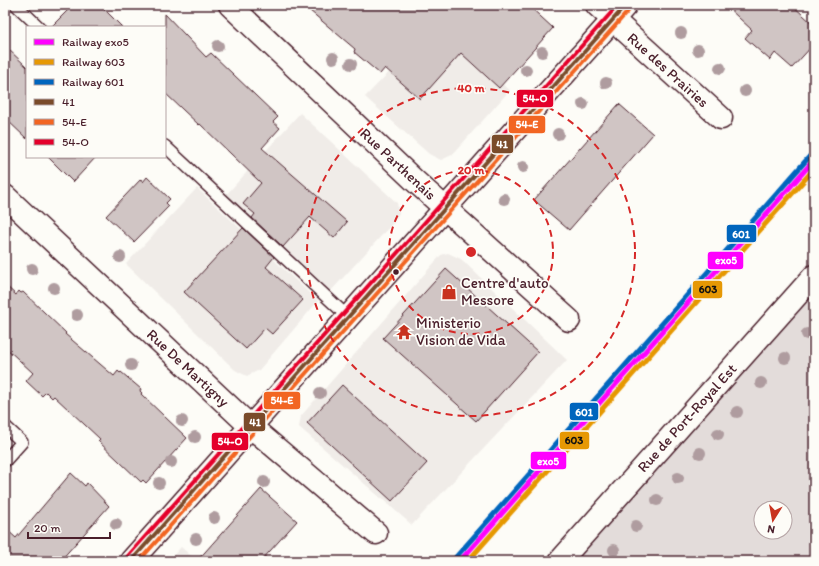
<svg xmlns="http://www.w3.org/2000/svg" width="819" height="566" viewBox="0 0 819 566" font-family="Itim,sans-serif">
  <rect width="100%" height="100%" fill="#fdfcf7"/>
  <filter id="ink" filterUnits="userSpaceOnUse"><feTurbulence type="fractalNoise" baseFrequency=".025" numOctaves="2"/><feDisplacementMap in="SourceGraphic" scale="8" xChannelSelector="R" yChannelSelector="G"/><feConvolveMatrix kernelMatrix="1 2 1 2 8 2 1 2 1" color-interpolation-filters="sRGB"/></filter>
  <g filter="url(#ink)">
    <path fill="#f0ece8" d="M 432,28 L 510,90 L 452,155 L 441,160 L 429,154 L 365,97 Z
      M 300,113 L 397,203 L 399,213 L 394,222 L 330,292 L 226,195 Z
      M 197,188 L 318,301 L 259,370 L 247,376 L 235,370 L 126,264 Z
      M 448,253 L 461,259 L 567,360 L 412,525 L 299,427 L 301,416 L 441,255 Z
      M 181,547 L 197,561 L 168,561 Z"/>
    <path fill="#e3dcda" stroke="#967e82" fill-rule="evenodd" d="M 814,276 L 814,561 L 560,561 ZM 761,508 L 785,508 L 785,532 L 761,532 Z"/>
    <path fill="#d0c5c4" stroke="#4a1f2b" d="M 73,5 L 100,5 L 122,27 L 51,27 Z
      M 303,5 L 528,5 L 553,28 L 499,88 L 461,53 L 420,99 L 385,68 L 380,74 L 354,52 L 355,49 Z
      M 725,5 L 792,5 L 814,25 L 814,44 L 792,68 L 775,53 L 770,60 L 745,38 L 752,30 Z
      M 165,14 L 206,57 L 211,53 L 278,117 L 273,122 L 280,128 L 262,148 L 347,222 L 334,238 L 310,217 L 283,247 L 252,218 L 255,214 L 243,204 L 261,183 L 200,124 L 199,125 L 165,93 Z
      M 5,46 L 27,67 L 27,139 L 5,118 Z
      M 619,104 L 653,134 L 569,230 L 534,200 Z
      M 48,157 L 96,157 L 73,182 Z
      M 147,177 L 170,199 L 166,203 L 169,206 L 134,242 L 106,216 L 141,179 L 143,182 Z
      M 243,228 L 274,257 L 266,267 L 303,300 L 272,334 L 265,328 L 246,349 L 184,292 Z
      M 446,269 L 538,352 L 476,421 L 383,338 Z
      M 5,285 L 16,295 L 19,291 L 21,293 L 23,292 L 66,333 L 65,334 L 114,376 L 118,371 L 120,373 L 121,372 L 141,389 L 140,391 L 142,393 L 141,394 L 187,438 L 146,483 L 143,480 L 141,482 L 98,441 L 100,439 L 54,396 L 52,398 L 46,392 L 42,396 L 26,381 L 33,373 L 5,347 Z
      M 342,385 L 427,463 L 392,501 L 307,423 Z
      M 71,473 L 85,486 L 87,483 L 109,506 L 60,561 L 5,561 L 5,528 L 16,538 Z
      M 261,489 L 297,521 L 261,561 L 197,561 Z"/>
    <g fill="none" stroke-linecap="round" stroke-linejoin="round">
      <defs>
        <path id="service" d="M 16,5 L 39,27
          M 165,146 L 348,317
          M 5,426 L 22,442 L 5,461"/>
        <path id="minor" d="M 230,5 L 415,181 L 569,320
          M 597,5 L 721,118
          M 5,196 L 250,426 L 376,533
          M 560,561 L 814,276"/>
        <path id="tertiary" d="M 131,561 L 626,5"/>
      </defs>
      <use href="#service" stroke="#4a1f2b" stroke-width="14"/>
      <use href="#minor" stroke="#4a1f2b" stroke-width="25"/>
      <use href="#tertiary" stroke="#4a1f2b" stroke-width="25"/>
      <use href="#service" stroke="#fdfcf7" stroke-width="11"/>
      <use href="#minor" stroke="#fdfcf7" stroke-width="22"/>
      <use href="#tertiary" stroke="#fdfcf7" stroke-width="22"/>
      <defs>
        <path id="bus-1" d="M 131,561 L 626,5"/>
        <path id="bus-2" d="M 139,561 L 630,9"/>
        <path id="bus-3" d="M 127,557 L 618,5"/>
      </defs>
      <use href="#bus-1" stroke="#fdfcf7" stroke-width="7"/>
      <use href="#bus-2" stroke="#fdfcf7" stroke-width="7"/>
      <use href="#bus-3" stroke="#fdfcf7" stroke-width="7"/>
      <use href="#bus-1" stroke="#7a4b2a" stroke-width="4"/>
      <use href="#bus-2" stroke="#f26522" stroke-width="4"/>
      <use href="#bus-3" stroke="#e4002b" stroke-width="4"/>
      <defs>
        <path id="rail-1" d="M 460,561 L 814,160"/>
        <path id="rail-2" d="M 468,561 L 814,169"/>
        <path id="rail-3" d="M 456,557 L 810,156"/>
      </defs>
      <use href="#rail-1" stroke="#fdfcf7" stroke-width="8"/>
      <use href="#rail-2" stroke="#fdfcf7" stroke-width="8"/>
      <use href="#rail-3" stroke="#fdfcf7" stroke-width="8"/>
      <use href="#rail-1" stroke="#f0f" stroke-width="5"/>
      <use href="#rail-2" stroke="#e69804" stroke-width="5"/>
      <use href="#rail-3" stroke="#0065bd" stroke-width="5"/>
    </g>
    <g fill="#af9c9f">
      <circle cx="681" cy="33" r="6"/>
      <circle cx="218" cy="46" r="6"/>
      <circle cx="698" cy="50" r="6"/>
      <circle cx="542" cy="52" r="6"/>
      <circle cx="333" cy="58" r="6"/>
      <circle cx="351" cy="64" r="6"/>
      <circle cx="720" cy="68" r="6"/>
      <circle cx="526" cy="70" r="6"/>
      <circle cx="606" cy="83" r="6"/>
      <circle cx="745" cy="91" r="6"/>
      <circle cx="583" cy="104" r="6"/>
      <circle cx="558" cy="134" r="6"/>
      <circle cx="523" cy="167" r="6"/>
      <circle cx="504" cy="199" r="6"/>
      <circle cx="120" cy="257" r="6"/>
      <circle cx="32" cy="269" r="6"/>
      <circle cx="54" cy="288" r="6"/>
      <circle cx="77" cy="315" r="6"/>
      <circle cx="807" cy="334" r="6"/>
      <circle cx="785" cy="358" r="6"/>
      <circle cx="131" cy="365" r="6"/>
      <circle cx="761" cy="383" r="6"/>
      <circle cx="320" cy="393" r="6"/>
      <circle cx="737" cy="412" r="6"/>
      <circle cx="182" cy="421" r="6"/>
      <circle cx="718" cy="434" r="6"/>
      <circle cx="195" cy="437" r="6"/>
      <circle cx="700" cy="453" r="6"/>
      <circle cx="171" cy="462" r="6"/>
      <circle cx="678" cy="478" r="6"/>
      <circle cx="264" cy="482" r="6"/>
      <circle cx="159" cy="483" r="6"/>
      <circle cx="657" cy="500" r="6"/>
      <circle cx="214" cy="518" r="6"/>
      <circle cx="116" cy="524" r="6"/>
      <circle cx="636" cy="526" r="6"/>
      <circle cx="196" cy="539" r="6"/>
      <circle cx="614" cy="550" r="6"/>
    </g>
  </g>
  <g fill="none" stroke="#d62828" stroke-width="2" stroke-dasharray="7 5">
    <circle cx="471" cy="252" r="82"/>
    <circle cx="471" cy="252" r="164"/>
  </g>
  <defs>
    <symbol id="shop-bare" viewBox="-9 -9 18 18"><path d="M-5-2.5h2.3a2.7 3.5 0 0 1 5.4 0H5L5.5 6h-11ZM-1.5-2.5h3a1.5 2.3 0 0 0-3 0Z" fill="#c8321e" stroke="#fdfcf7" stroke-width="2.5" paint-order="stroke"/></symbol>
    <symbol id="temple-bare" viewBox="-9 -9 18 18"><path d="M0-6L5-2H3V0L6.5 2.5H4V6H1.5V3h-3V6H-4V2.5H-6.5L-3 0V-2H-5Z" fill="#c8321e" stroke="#fdfcf7" stroke-width="2.5" paint-order="stroke"/></symbol>
  </defs>
  <g fill-rule="evenodd">
    <use href="#shop-bare" x="438" y="281" width="22" height="22"/>
    <use href="#temple-bare" x="393" y="321" width="22" height="22"/>
  </g>
  <circle fill="#4a1f2b" stroke="#fdfcf7" stroke-width="1.5" cx="396" cy="272" r="3.5"/>
  <g text-anchor="middle" stroke-width="3.5" stroke-linejoin="round" paint-order="stroke">
    <g font-size="15" fill="#4a1f2b" stroke="#fdfcf7">
      <text transform="translate(668 70) rotate(42)" y="5">Rue des Prairies</text>
      <text transform="translate(398 164) rotate(43)" y="5">Rue Parthenais</text>
      <text transform="translate(188 368) rotate(43)" y="5">Rue De Martigny</text>
      <text transform="translate(687 418) rotate(-48)" y="5">Rue de Port-Royal Est</text>
    </g>
    <g font-size="15" fill="#4a1f2b" stroke="#fdfcf7" text-anchor="start">
      <text x="461" y="288">Centre d'auto<tspan x="461" dy="17">Messore</tspan></text>
      <text x="416" y="328">Ministerio<tspan x="416" dy="17">Vision de Vida</tspan></text>
    </g>
  </g>
  <circle cx="471" cy="252" r="6" fill="#d62828" stroke="#fdfcf7" stroke-width="2"/>
  <g font-size="12" text-anchor="middle" font-weight="bold" fill="#d62828" stroke="#fdfcf7" stroke-width="3.5" stroke-linejoin="round" paint-order="stroke">
    <text x="471" y="92">40 m</text>
    <text x="471" y="174">20 m</text>
  </g>
  <g stroke="#fdfcf7" stroke-width="1.5">
    <rect x="516" y="89" width="38" height="19" rx="4" fill="#e4002b"/>
    <rect x="508" y="115" width="38" height="19" rx="4" fill="#f26522"/>
    <rect x="491" y="134" width="23" height="20" rx="4" fill="#7a4b2a"/>
    <rect x="726" y="224" width="31" height="19" rx="4" fill="#0065bd"/>
    <rect x="707" y="251" width="37" height="19" rx="4" fill="#f0f"/>
    <rect x="692" y="280" width="31" height="19" rx="4" fill="#e69804"/>
    <rect x="263" y="391" width="38" height="19" rx="4" fill="#f26522"/>
    <rect x="569" y="402" width="30" height="19" rx="4" fill="#0065bd"/>
    <rect x="243" y="412" width="23" height="20" rx="4" fill="#7a4b2a"/>
    <rect x="559" y="431" width="31" height="19" rx="4" fill="#e69804"/>
    <rect x="211" y="432" width="38" height="19" rx="4" fill="#e4002b"/>
    <rect x="530" y="451" width="37" height="19" rx="4" fill="#f0f"/>
  </g>
  <g font-size="11" text-anchor="middle" font-weight="bold" fill="#fff">
    <text x="535" y="102">54-O</text>
    <text x="527" y="128">54-E</text>
    <text x="502" y="148">41</text>
    <text x="741" y="238">601</text>
    <text x="726" y="264">exo5</text>
    <text x="282" y="404">54-E</text>
    <text x="584" y="416">601</text>
    <text x="255" y="426">41</text>
    <text x="230" y="445">54-O</text>
    <text x="548" y="465">exo5</text>
  </g>
  <g font-size="11" text-anchor="middle" font-weight="bold" fill="#111">
    <text x="708" y="293">603</text>
    <text x="574" y="444">603</text>
  </g>
  <rect width="819" height="566" fill="none" stroke="#fdfcf7" stroke-width="20"/>
  <rect x="10" y="10" width="799" height="546" fill="none" stroke="#4a1f2b" stroke-width="1.5" filter="url(#ink)"/>
  <rect x="26" y="26" width="140" height="132" fill="#fdfcf7" stroke="#b5a4a5"/>
  <rect x="34" y="39" width="20" height="6" fill="#ff00ff" stroke="#b5a4a5"/>
  <text x="62" y="46" font-size="12" fill="#4a1f2b">Railway exo5</text>
  <rect x="34" y="59" width="20" height="6" fill="#e69804" stroke="#b5a4a5"/>
  <text x="62" y="66" font-size="12" fill="#4a1f2b">Railway 603</text>
  <rect x="34" y="79" width="20" height="6" fill="#0065bd" stroke="#b5a4a5"/>
  <text x="62" y="86" font-size="12" fill="#4a1f2b">Railway 601</text>
  <rect x="34" y="99" width="20" height="6" fill="#7a4b2a" stroke="#b5a4a5"/>
  <text x="62" y="106" font-size="12" fill="#4a1f2b">41</text>
  <rect x="34" y="119" width="20" height="6" fill="#f26522" stroke="#b5a4a5"/>
  <text x="62" y="126" font-size="12" fill="#4a1f2b">54-E</text>
  <rect x="34" y="139" width="20" height="6" fill="#e4002b" stroke="#b5a4a5"/>
  <text x="62" y="146" font-size="12" fill="#4a1f2b">54-O</text>
  <g transform="translate(773 520) rotate(191)"><circle r="19" fill="#fdfcf7" stroke="#b5a4a5"/>
  <path d="M0-3L7 15L0 10L-7 15Z" fill="#c8321e"/>
  <text y="-6" font-size="11" font-weight="bold" text-anchor="middle" fill="#4a1f2b">N</text>
  </g>
  <path d="M28 532v6h82v-6" fill="none" stroke="#4a1f2b" stroke-width="2"/>
  <text x="34" y="532" font-size="12" fill="#4a1f2b" stroke="#fdfcf7" stroke-width="3" paint-order="stroke">20 m</text>
</svg>
